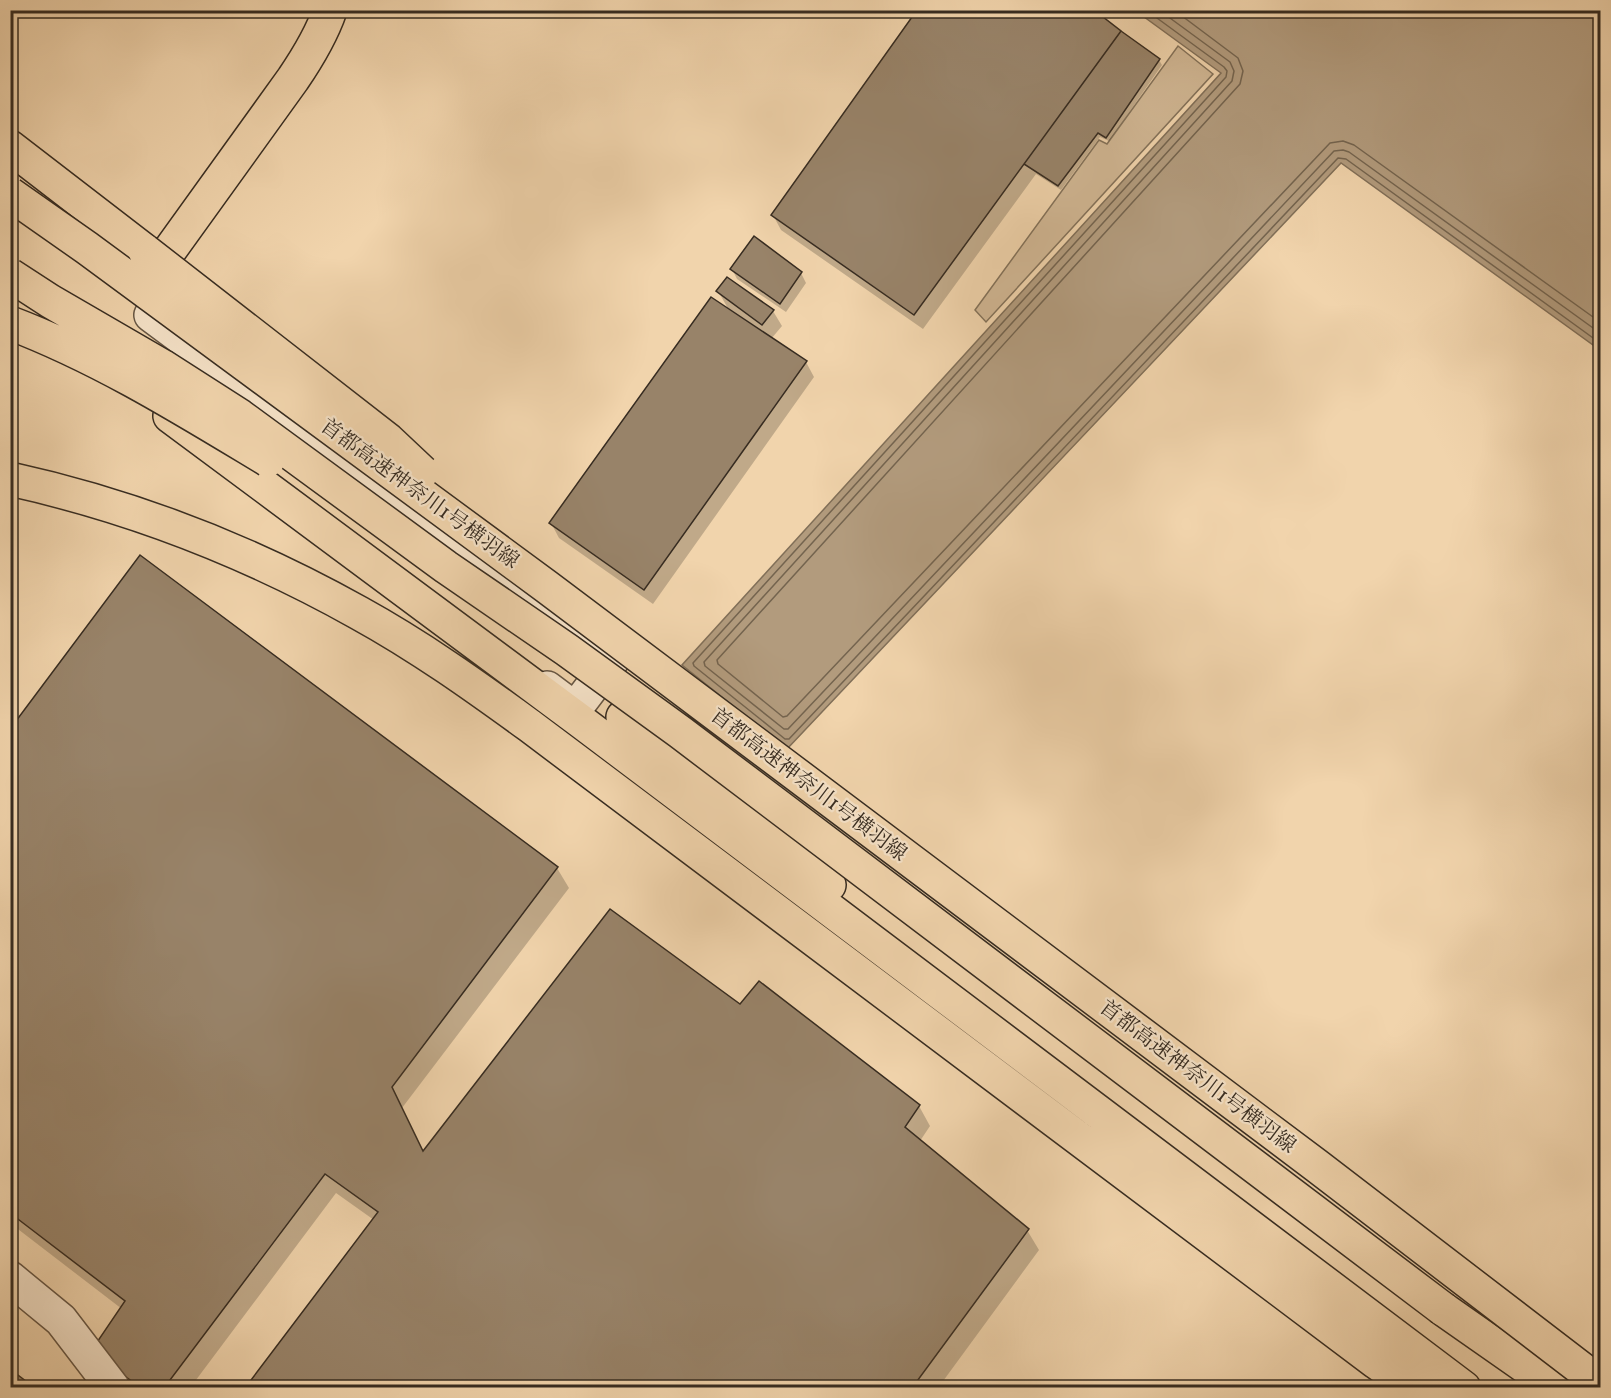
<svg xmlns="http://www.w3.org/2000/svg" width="1611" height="1398" viewBox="0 0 1611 1398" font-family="Vollkorn,'Noto Serif JP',serif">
  <rect width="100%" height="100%" fill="#f1d4ac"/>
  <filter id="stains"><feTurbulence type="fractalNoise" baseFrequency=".00333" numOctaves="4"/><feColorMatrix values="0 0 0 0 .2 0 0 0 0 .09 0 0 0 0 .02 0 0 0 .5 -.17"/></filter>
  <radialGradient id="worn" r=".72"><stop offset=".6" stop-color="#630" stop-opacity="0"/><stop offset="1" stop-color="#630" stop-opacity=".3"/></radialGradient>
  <path fill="#d1b794" stroke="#84725a" stroke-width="1.5" d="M 1178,46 L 1213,74 L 986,322 L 975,310 L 1099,140 L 1107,144 Z"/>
  <path fill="#b29b7d" stroke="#816f58" stroke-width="1.5" d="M 1136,11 L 1600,11 L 1600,350 L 1341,163 L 787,749 L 682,665 L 1221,73 Z"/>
  <path fill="#0003" d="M 1091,10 L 1159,60 L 1162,65 L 1109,141 L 1100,137 L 1061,190 L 1036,174 L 923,329 L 781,230 L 773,215 Z
    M 732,269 L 801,273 L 806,283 L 786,312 L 737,279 Z
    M 727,279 L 773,311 L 782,326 L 771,339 L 806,362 L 814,377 L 653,604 L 559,538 L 551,523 L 730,312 L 718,291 Z
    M 10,731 L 557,868 L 569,888 L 402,1108 L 423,1152 L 741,1006 L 919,1106 L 930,1126 L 920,1141 L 1027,1230 L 1039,1250 L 938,1388 L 247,1388 L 374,1220 L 336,1193 L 190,1388 L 127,1388 L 104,1371 L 122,1309 L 10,1223 Z"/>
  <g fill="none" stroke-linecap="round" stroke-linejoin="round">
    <path stroke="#74644f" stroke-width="1.5" d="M 1146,10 L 1224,67 L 1227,71 L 1226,77 L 693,663 L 694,666 L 785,739 L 789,739 L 1338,158 L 1346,159 L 1600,343
      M 1159,10 L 1230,62 L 1234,71 L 1232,81 L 704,662 L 705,666 L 784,729 L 788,729 L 1334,151 L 1343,150 L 1349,152 L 1600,333
      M 1174,10 L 1238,58 L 1243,71 L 1240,84 L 717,660 L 718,664 L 783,717 L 787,716 L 1330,143 L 1343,141 L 1354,145 L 1600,322"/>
  </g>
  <path fill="#988369" stroke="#372c21" stroke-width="1.5" d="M 917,10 L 1094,10 L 1121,31 L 914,315 L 771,215 Z
    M 1121,31 L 1160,59 L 1106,138 L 1098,133 L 1058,186 L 1024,164 Z
    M 754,236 L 802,272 L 780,304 L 730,269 Z
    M 727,277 L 774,310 L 762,325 L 716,291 Z
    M 711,297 L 807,361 L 644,590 L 549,523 Z
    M 140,555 L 558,867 L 392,1087 L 423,1151 L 610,909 L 740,1004 L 759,981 L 920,1105 L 905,1127 L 1029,1229 L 912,1388 L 245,1388 L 378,1212 L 325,1174 L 164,1388 L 141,1388 L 91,1351 L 125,1301 L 10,1213 L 10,729 Z
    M 10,1369 L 35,1388 L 10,1388 Z"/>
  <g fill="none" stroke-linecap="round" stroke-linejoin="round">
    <defs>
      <path id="minor" d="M 151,315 L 613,659 L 575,709 L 547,688
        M 10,1278 L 61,1320 L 113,1388"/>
      <path id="highway" d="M 10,147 L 145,251
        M 144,286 L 293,79 C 308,57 321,36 330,10
        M 10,299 L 66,339
        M 170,416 L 583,723 L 1464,1388
        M 10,479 C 133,506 250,552 359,613 C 419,646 475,686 530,726 L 1376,1362 L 1413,1388
        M 623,717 C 694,771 764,825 829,885
        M 1443,1309 L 1556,1388"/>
    </defs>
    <use href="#minor" stroke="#665644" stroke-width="36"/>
    <use href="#highway" stroke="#372c21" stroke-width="36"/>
    <use href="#minor" stroke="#f6e3c9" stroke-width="33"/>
    <use href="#highway" stroke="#f1d4ac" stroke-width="33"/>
    <defs>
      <path id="highway-bridge" d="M 10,194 L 87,248 L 547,587 L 1317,1166 L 1600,1383
        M 145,251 L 388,440 L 422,472
        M 10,275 L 50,301 L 162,366 L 240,416 L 446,567 L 567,650 L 680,732 L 1443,1309
        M 10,323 C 102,358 185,410 268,460"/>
    </defs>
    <use href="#highway-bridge" stroke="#372c21" stroke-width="36" stroke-linecap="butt"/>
    <use href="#highway-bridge" stroke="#f1d4ac" stroke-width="33"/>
  </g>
  <g text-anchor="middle" stroke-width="4.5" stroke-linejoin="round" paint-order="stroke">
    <g font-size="21" fill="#372c21" stroke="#f6e3c9">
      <text transform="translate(420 493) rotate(36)" y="7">首都高速神奈川1号横羽線</text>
      <text transform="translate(809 784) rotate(37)" y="7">首都高速神奈川1号横羽線</text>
      <text transform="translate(1198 1076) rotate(37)" y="7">首都高速神奈川1号横羽線</text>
    </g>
  </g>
  <rect width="1611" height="1398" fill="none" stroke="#f1d4ac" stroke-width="36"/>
  <rect x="12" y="12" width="1587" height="1374" fill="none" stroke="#372c21" stroke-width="3"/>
  <rect x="18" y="18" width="1575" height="1362" fill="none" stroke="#372c21" stroke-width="1.5"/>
  <rect width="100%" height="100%" filter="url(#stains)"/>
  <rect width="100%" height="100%" fill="url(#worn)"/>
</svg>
